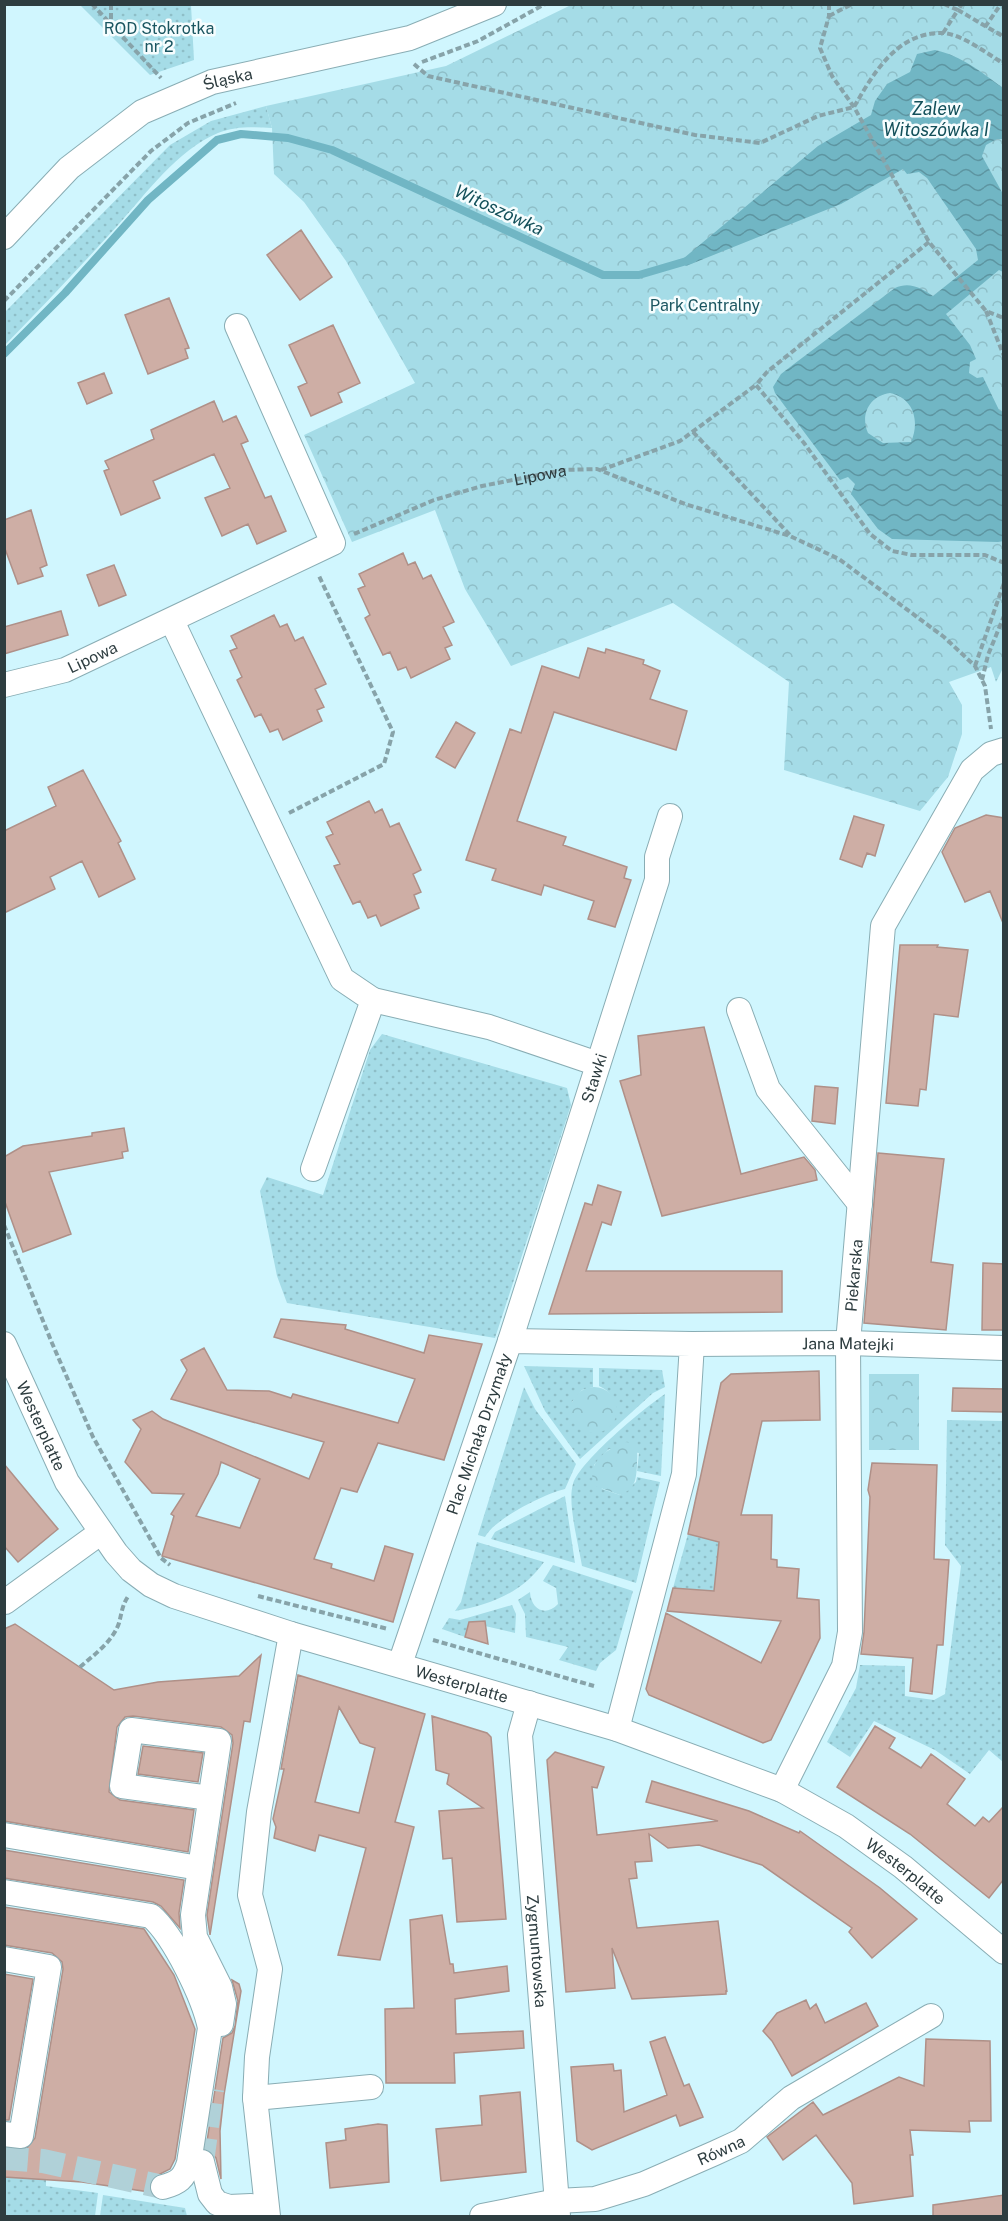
<svg xmlns="http://www.w3.org/2000/svg" width="1008" height="2221" viewBox="0 0 1008 2221" font-family="'Public Sans',sans-serif">
  <defs>
    <pattern id="grass-dots" width="8" height="8" patternUnits="userSpaceOnUse" patternTransform="scale(1.5)"><rect width="8" height="8" fill="#a5dce7"/><path d="M2 2h.1M6 6h.1" fill="none" stroke="#8ebec7" stroke-width="1.8" stroke-linecap="round"/></pattern>
    <pattern id="park-crowns" width="20" height="18" patternUnits="userSpaceOnUse" patternTransform="scale(1.5)"><rect width="20" height="18" fill="#a5dce7"/><path d="M2 6a3 3 0 1 1 6 0M12 15a3 3 0 1 1 6 0" fill="none" stroke="#8ebec7"/></pattern>
    <pattern id="water-waves" width="16" height="10" patternUnits="userSpaceOnUse" patternTransform="scale(1.5)"><rect width="16" height="10" fill="#71b6c4"/><path d="M0 5q4-4 8 0t8 0" fill="none" stroke="#5d95a1"/></pattern>
  </defs>
  <rect width="100%" height="100%" fill="#d0f6fe"/>
  <path fill="url(#grass-dots)" d="M 80,5 L 191,5 L 194,60 L 150,75 Z
    M 266,106 L 272,128 C 254,127 235,126 218,133 C 177,150 146,194 118,225 C 81,266 43,306 5,345 L 5,312 L 170,145 L 211,121 Z
    M 382,1034 L 567,1088 L 571,1105 L 495,1338 L 287,1303 L 277,1276 L 260,1191 L 267,1177 L 323,1195 L 370,1050 Z
    M 524,1366 L 593,1368 L 593,1387 L 582,1390 L 572,1402 L 615,1418 C 617,1405 612,1391 599,1386 L 599,1368 L 662,1370 L 665,1387 L 653,1393 L 580,1459 L 545,1411 Z
    M 524,1387 L 535,1409 L 576,1464 L 565,1489 C 544,1494 494,1519 485,1537 L 478,1535 Z
    M 665,1394 L 661,1476 L 637,1471 L 639,1453 L 609,1449 L 594,1465 L 602,1489 L 620,1495 L 636,1482 L 637,1477 L 660,1482 L 636,1583 L 582,1566 C 579,1546 567,1503 573,1484 C 580,1461 644,1408 665,1394 Z
    M 947,1420 L 1003,1421 L 1003,1762 L 989,1750 L 970,1774 L 935,1750 L 874,1721 L 850,1757 L 827,1742 L 856,1688 L 860,1665 L 905,1666 L 905,1696 L 934,1700 L 945,1694 L 961,1566 L 945,1545 Z
    M 565,1496 L 575,1563 L 491,1539 L 495,1532 Z
    M 688,1534 L 719,1542 L 717,1561 L 724,1592 L 673,1588 Z
    M 477,1542 L 544,1562 C 523,1592 491,1605 455,1611 L 461,1602 Z
    M 553,1565 L 633,1591 L 616,1650 L 600,1663 L 596,1671 L 559,1660 L 568,1647 L 526,1637 L 525,1614 L 518,1600 L 530,1592 C 531,1610 546,1617 558,1604 L 556,1588 L 543,1581 Z
    M 512,1605 L 516,1614 L 515,1633 L 485,1626 L 484,1621 L 469,1622 L 465,1637 L 442,1629 L 449,1618 L 460,1620 Z
    M 4,2177 L 46,2179 L 46,2186 L 98,2193 L 95,2216 L 5,2216 Z
    M 103,2195 L 185,2208 L 187,2216 L 100,2216 Z"/>
  <path fill="url(#park-crowns)" d="M 571,5 L 1003,5 L 1003,668 L 996,682 L 991,667 L 949,682 L 962,705 L 962,734 L 948,777 L 920,811 L 784,770 L 789,682 L 673,603 L 511,666 L 465,589 L 435,510 L 352,542 L 304,435 L 415,383 L 346,261 L 304,202 L 274,174 L 272,128 L 266,106 L 446,66 Z
    M 869,1374 L 919,1374 L 919,1450 L 869,1450 Z
    M571 1410a23 23 0 1 1 46 0a23 23 0 1 1-46 0Z
    M 627,1442 C 640,1449 637,1453 637,1465 C 636,1481 635,1489 620,1495 L 595,1486 C 584,1464 608,1447 627,1442 Z"/>
  <path fill="url(#water-waves)" fill-rule="evenodd" d="M 935,50 C 962,56 981,72 1003,88 L 1003,139 L 997,139 L 986,145 L 982,156 L 1003,194 L 1003,272 L 999,270 L 946,314 L 970,345 L 976,359 L 970,362 L 969,373 L 977,378 L 983,377 L 999,410 L 1003,412 L 1004,541 L 998,542 L 892,539 L 878,529 L 851,494 L 855,484 L 848,477 L 840,480 L 775,393 L 773,387 L 781,374 L 794,364 L 895,288 C 909,281 922,288 933,296 L 978,260 L 976,249 L 927,178 L 919,172 L 907,174 L 903,169 L 841,204 L 686,266 L 683,264 L 684,258 L 818,146 L 871,115 L 875,101 L 887,84 L 910,72 L 917,54 ZM 890,393 C 914,398 920,422 911,442 L 883,443 L 868,433 C 860,415 869,396 890,393 Z"/>
  <g fill="none" stroke-linecap="round" stroke-linejoin="round">
    <path stroke="#71b6c4" stroke-width="8" d="M 4,354 L 65,293 L 148,200 L 217,140 L 241,134 L 288,138 L 332,150 L 603,275 L 639,275 L 690,260"/>
  </g>
  <path fill="#ceaea5" stroke="#af9088" stroke-width="1.5" fill-rule="evenodd" d="M 301,230 L 332,277 L 300,300 L 267,255 Z
    M 169,298 L 189,348 L 185,349 L 188,358 L 148,374 L 125,315 Z
    M 333,325 L 360,383 L 338,393 L 342,402 L 311,416 L 298,387 L 307,383 L 289,345 Z
    M 104,373 L 112,393 L 87,404 L 78,383 Z
    M 214,401 L 223,422 L 236,416 L 248,441 L 241,444 L 265,498 L 271,496 L 286,531 L 257,544 L 248,524 L 222,536 L 205,498 L 230,488 L 214,454 L 153,481 L 160,498 L 121,515 L 104,471 L 109,469 L 105,461 L 154,439 L 151,430 Z
    M 31,510 L 47,565 L 40,568 L 43,576 L 18,584 L 4,546 L 4,520 Z
    M 403,553 L 408,565 L 415,562 L 423,579 L 431,575 L 454,622 L 443,627 L 452,645 L 445,648 L 450,659 L 411,678 L 406,667 L 398,670 L 390,652 L 383,655 L 365,618 L 370,615 L 358,589 L 365,586 L 359,574 Z
    M 114,565 L 126,595 L 99,606 L 87,575 Z
    M 61,611 L 68,635 L 4,654 L 4,627 Z
    M 274,615 L 280,627 L 287,624 L 295,641 L 303,637 L 326,684 L 315,689 L 324,707 L 317,710 L 322,721 L 283,740 L 278,729 L 270,732 L 261,714 L 255,717 L 237,680 L 242,677 L 230,651 L 237,648 L 231,636 Z
    M 588,648 L 605,653 L 606,649 L 644,660 L 643,664 L 660,671 L 650,699 L 687,711 L 676,750 L 554,712 L 517,821 L 566,837 L 563,845 L 627,867 L 624,878 L 631,880 L 615,927 L 588,919 L 594,901 L 544,885 L 541,895 L 492,880 L 496,869 L 466,860 L 510,729 L 521,733 L 542,666 L 579,678 Z
    M 456,722 L 475,733 L 455,768 L 436,757 Z
    M 83,770 L 121,841 L 118,843 L 135,879 L 99,897 L 82,861 L 50,877 L 55,889 L 4,913 L 4,831 L 56,806 L 48,787 Z
    M 369,801 L 375,813 L 382,809 L 390,827 L 399,823 L 421,870 L 413,874 L 421,892 L 414,895 L 419,908 L 381,926 L 376,915 L 368,918 L 360,901 L 353,904 L 334,866 L 340,864 L 326,837 L 333,834 L 327,822 Z
    M 986,815 L 1004,818 L 1003,923 L 990,891 L 965,902 L 942,852 L 955,828 Z
    M 854,816 L 884,825 L 875,856 L 867,853 L 862,867 L 840,859 Z
    M 900,945 L 938,945 L 937,947 L 968,950 L 958,1017 L 934,1014 L 926,1090 L 920,1089 L 918,1106 L 886,1103 Z
    M 704,1027 L 741,1174 L 804,1157 L 815,1170 L 817,1180 L 662,1216 L 620,1081 L 641,1075 L 638,1036 Z
    M 815,1086 L 838,1088 L 835,1124 L 812,1121 Z
    M 124,1128 L 128,1151 L 122,1152 L 123,1158 L 49,1172 L 71,1234 L 23,1252 L 4,1199 L 4,1157 L 23,1146 L 92,1136 L 92,1133 Z
    M 878,1153 L 944,1159 L 931,1262 L 953,1265 L 946,1330 L 864,1323 Z
    M 598,1185 L 621,1192 L 611,1225 L 602,1222 L 586,1271 L 782,1271 L 782,1312 L 549,1314 L 585,1203 L 592,1205 Z
    M 983,1263 L 1004,1264 L 1004,1330 L 982,1330 Z
    M 281,1319 L 346,1325 L 345,1329 L 424,1353 L 429,1335 L 482,1344 L 444,1460 L 378,1443 L 357,1492 L 341,1488 L 314,1559 L 332,1564 L 331,1568 L 374,1581 L 385,1546 L 413,1554 L 393,1622 L 162,1556 L 174,1516 L 171,1514 L 184,1494 L 152,1493 L 125,1462 L 141,1429 L 133,1420 L 152,1411 L 163,1419 L 309,1479 L 324,1442 L 171,1399 L 187,1370 L 181,1360 L 204,1348 L 227,1390 L 269,1391 L 291,1398 L 293,1394 L 398,1423 L 415,1379 L 274,1337 ZM 221,1462 L 260,1479 L 240,1528 L 196,1516 L 218,1474 Z
    M 819,1371 L 820,1420 L 762,1421 L 741,1515 L 772,1515 L 771,1559 L 777,1560 L 777,1567 L 799,1569 L 797,1598 L 819,1600 L 820,1638 L 771,1740 L 763,1743 L 649,1695 L 646,1689 L 666,1613 L 761,1663 L 781,1621 L 667,1611 L 673,1588 L 714,1591 L 719,1542 L 688,1534 L 721,1383 L 731,1374 Z
    M 953,1388 L 1004,1389 L 1004,1412 L 952,1411 Z
    M 872,1463 L 937,1465 L 934,1559 L 949,1560 L 943,1645 L 937,1645 L 932,1694 L 910,1691 L 913,1658 L 861,1654 L 864,1632 L 870,1497 L 868,1490 Z
    M 4,1464 L 58,1529 L 18,1562 L 4,1546 Z
    M 485,1621 L 488,1644 L 465,1637 L 469,1622 Z
    M 15,1624 L 114,1690 L 158,1682 L 239,1676 L 261,1655 L 250,1722 L 244,1721 L 210,1935 L 207,1915 L 233,1743 L 232,1735 L 221,1727 L 133,1716 L 125,1717 L 117,1727 L 109,1792 L 120,1800 L 194,1810 L 188,1852 L 4,1821 L 4,1629 Z
    M 298,1675 L 425,1714 L 395,1822 L 414,1827 L 380,1960 L 338,1955 L 366,1848 L 319,1835 L 315,1851 L 274,1838 L 276,1827 L 273,1819 L 284,1769 L 281,1769 ZM 339,1707 L 360,1743 L 375,1748 L 359,1813 L 315,1802 Z
    M 432,1716 L 487,1733 L 491,1737 L 506,1919 L 457,1922 L 452,1858 L 443,1859 L 439,1811 L 483,1808 L 447,1784 L 449,1774 L 436,1770 Z
    M 875,1726 L 895,1738 L 889,1748 L 921,1768 L 931,1754 L 965,1779 L 947,1804 L 975,1826 L 983,1817 L 989,1822 L 1004,1806 L 1004,1879 L 989,1898 L 910,1834 L 837,1787 Z
    M 143,1746 L 203,1753 L 198,1782 L 138,1774 Z
    M 555,1752 L 604,1767 L 597,1788 L 592,1787 L 597,1835 L 718,1821 L 646,1802 L 652,1781 L 749,1811 L 799,1833 L 800,1831 L 880,1888 L 917,1919 L 872,1958 L 849,1932 L 852,1928 L 762,1865 L 699,1845 L 668,1848 L 649,1834 L 652,1861 L 635,1862 L 637,1878 L 629,1879 L 637,1928 L 718,1921 L 727,1992 L 726,1990 L 726,1994 L 632,1999 L 612,1948 L 615,1988 L 566,1992 L 547,1760 Z
    M 4,1850 L 184,1880 L 179,1913 L 180,1928 L 161,1906 L 153,1902 L 4,1878 Z
    M 4,1907 L 144,1929 L 174,1975 L 195,2029 L 175,2159 L 170,2169 L 152,2178 L 149,2184 L 150,2192 L 82,2182 L 4,2177 L 4,2148 L 26,2149 L 35,2138 L 63,1969 L 62,1962 L 52,1953 L 4,1945 Z
    M 442,1915 L 450,1964 L 453,1964 L 454,1973 L 507,1966 L 509,1991 L 455,1999 L 456,2034 L 523,2031 L 524,2048 L 454,2053 L 455,2083 L 386,2083 L 385,2009 L 414,2008 L 410,1920 Z
    M 4,1974 L 33,1979 L 9,2120 L 4,2120 Z
    M 232,1980 L 239,1984 L 241,1991 L 224,2095 L 220,2131 L 221,2179 L 216,2158 L 206,2148 L 223,2038 L 232,2033 L 235,2026 L 238,2001 Z
    M 806,2000 L 810,2009 L 816,2004 L 825,2023 L 866,2003 L 878,2026 L 792,2076 L 772,2041 L 763,2031 L 777,2013 Z
    M 665,2037 L 684,2086 L 689,2084 L 703,2117 L 680,2126 L 676,2115 L 592,2150 L 577,2141 L 571,2067 L 613,2064 L 614,2071 L 621,2070 L 624,2112 L 667,2095 L 650,2042 Z
    M 926,2039 L 990,2041 L 991,2121 L 969,2121 L 970,2132 L 910,2130 L 913,2155 L 910,2155 L 913,2196 L 854,2204 L 852,2183 L 816,2135 L 783,2160 L 767,2137 L 813,2102 L 823,2115 L 899,2077 L 924,2086 Z
    M 520,2092 L 526,2172 L 441,2181 L 436,2129 L 482,2125 L 480,2096 Z
    M 378,2124 L 387,2125 L 389,2182 L 330,2188 L 326,2143 L 346,2140 L 345,2129 Z
    M 1004,2195 L 1004,2217 L 933,2217 L 933,2205 Z"/>
  <g fill="none" stroke-linecap="round" stroke-linejoin="round">
    <path stroke="#b0d1d8" stroke-width="24" stroke-dasharray="24 12" stroke-linecap="butt" d="M 4,2158 L 43,2161 L 163,2187
      M 202,2162 L 212,2089"/>
    <defs>
      <g id="minor">
        <path id="s2" d="M 4,237 L 69,168 L 142,112 L 212,82 L 410,38 L 494,4"/>
        <path d="M 172,621 L 342,979 L 373,1000 L 313,1169"/>
        <path id="s3" d="M 4,685 L 65,670 L 333,543 L 237,326"/>
        <path d="M 373,1000 L 489,1027 L 598,1064"/>
        <path d="M 739,1010 L 768,1089 L 860,1204"/>
        <path id="s4" d="M 510,1341 L 657,880 L 657,857 L 670,816"/>
        <path id="s5" d="M 4,1344 L 67,1482 L 116,1553 L 131,1570 L 151,1585 L 174,1596 L 291,1634 L 617,1729 L 782,1790 L 846,1826 L 903,1867 L 1004,1952"/>
        <path id="s6" d="M 692,1344 L 848,1343 L 1004,1348"/>
        <path d="M 5,1602 L 100,1533"/>
        <path id="s7" d="M 400,1664 L 510,1341 L 692,1344 L 684,1474 L 617,1729"/>
        <path id="s8" d="M 529,1703 L 520,1735 L 558,2216"/>
        <path id="s9" d="M 782,1790 L 844,1666 L 850,1632 L 848,1343 L 883,926 L 972,770 L 991,754 L 1004,750"/>
        <path d="M 210,1798 L 122,1786 L 131,1730 L 219,1741 L 193,1915 L 195,1937 L 220,1987 L 224,2004 L 221,2024"/>
        <path d="M 4,1835 L 199,1868"/>
        <path d="M 4,1892 L 151,1916 C 174,1936 204,1998 210,2028 L 189,2163 C 184,2179 178,2183 163,2187"/>
        <path d="M 4,1959 L 49,1967 L 21,2136 L 4,2134"/>
        <path d="M 255,2098 L 371,2087"/>
        <path d="M 202,2162 L 210,2194 L 217,2203 L 229,2207 L 251,2206 L 267,2216"/>
        <path d="M 268,2216 L 255,2098 L 257,2057 L 270,1969 L 250,1895 L 259,1812 L 291,1634"/>
        <path id="s10" d="M 482,2216 L 557,2201 L 595,2199 L 644,2184 L 715,2153 L 741,2141 L 791,2098 L 931,2016"/>
      </g>
    </defs>
    <use href="#minor" stroke="#89adb4" stroke-width="26"/>
    <g stroke="#87a3a9" stroke-width="4" stroke-dasharray="6 3" stroke-linecap="butt">
      <path d="M 92,4 L 161,78"/>
      <path d="M 111,4 L 111,23"/>
      <path d="M 829,4 L 829,16 L 820,48 L 832,76 L 854,107 L 929,242 L 986,311 L 1004,318"/>
      <path d="M 944,4 L 958,10 L 962,4"/>
      <path d="M 829,16 L 852,4"/>
      <path d="M 985,27 L 1001,4"/>
      <path d="M 943,33 L 958,10 L 1004,37"/>
      <path d="M 422,62 L 478,41 L 545,4"/>
      <path d="M 414,64 L 428,76 L 695,135 L 760,143 L 818,116 L 854,107 C 873,74 897,32 942,33 C 960,33 988,54 1004,64"/>
      <path d="M 929,242 L 767,372 L 756,385 L 804,443 L 870,534 L 892,551 L 912,555 L 985,555 L 1004,563"/>
      <path d="M 4,301 L 151,151 L 188,123 L 236,103"/>
      <path d="M 986,311 L 1004,356"/>
      <path d="M 693,432 L 790,535"/>
      <path d="M 601,470 L 680,441 L 756,385"/>
      <path id="s1" d="M 354,534 L 434,500 L 482,486 L 564,470 L 597,469 L 685,504 L 790,536 L 839,559 L 944,637 L 975,666 L 985,686 L 991,729"/>
      <path d="M 975,666 L 1004,583"/>
      <path d="M 982,680 L 988,655 L 1004,616"/>
      <path d="M 289,813 L 384,764 L 393,732 L 319,576"/>
      <path d="M 4,1225 L 52,1343 L 93,1437 L 161,1558 L 170,1565"/>
      <path d="M 258,1596 L 388,1629"/>
      <path d="M 433,1640 L 594,1686"/>
      <path d="M 80,1667 C 94,1655 113,1641 119,1623 C 122,1612 122,1605 129,1595"/>
    </g>
    <use href="#minor" stroke="#fff" stroke-width="24"/>
  </g>
  <g text-anchor="middle" stroke-width="5" stroke-linejoin="round" paint-order="stroke">
    <g font-size="16" fill="#1b5661" stroke="#f6fdfe">
      <text x="159" y="34">ROD Stokrotka<tspan x="159" dy="18">nr 2</tspan></text>
      <text x="705" y="311">Park Centralny</text>
    </g>
    <g font-size="16" fill="#2e3d40" stroke="#f6fdfe">
      <text dy="6" stroke="none"><textPath href="#s2" startOffset="279">Śląska</textPath></text>
      <text dy="6" stroke="none"><textPath href="#s1" startOffset="196">Lipowa</textPath></text>
      <text dy="6" stroke="none"><textPath href="#s3" startOffset="93">Lipowa</textPath></text>
      <text dy="6" stroke="none"><textPath href="#s4" startOffset="276">Stawki</textPath></text>
      <text dy="6" stroke="none"><textPath href="#s9" startOffset="530">Piekarska</textPath></text>
      <text dy="6" stroke="none"><textPath href="#s6" startOffset="156">Jana Matejki</textPath></text>
      <text dy="6" stroke="none"><textPath href="#s5" startOffset="90">Westerplatte</textPath></text>
      <text dy="6" stroke="none"><textPath href="#s7" startOffset="243">Plac Michała Drzymały</textPath></text>
      <text dy="6" stroke="none"><textPath href="#s5" startOffset="612">Westerplatte</textPath></text>
      <text dy="6" stroke="none"><textPath href="#s5" startOffset="1098">Westerplatte</textPath></text>
      <text dy="6" stroke="none"><textPath href="#s8" startOffset="250">Zygmuntowska</textPath></text>
      <text dy="6" stroke="none"><textPath href="#s10" startOffset="250">Równa</textPath></text>
    </g>
    <g font-size="18" font-style="italic" fill="#13505a" stroke="#f6fdfe">
      <text x="936" y="115">Zalew<tspan x="936" dy="21">Witoszówka I</tspan></text>
      <text transform="translate(499 210) rotate(25)" y="6">Witoszówka</text>
    </g>
  </g>
  <rect width="1008" height="2221" fill="none" stroke="#2e3d40" stroke-width="12"/>
</svg>
